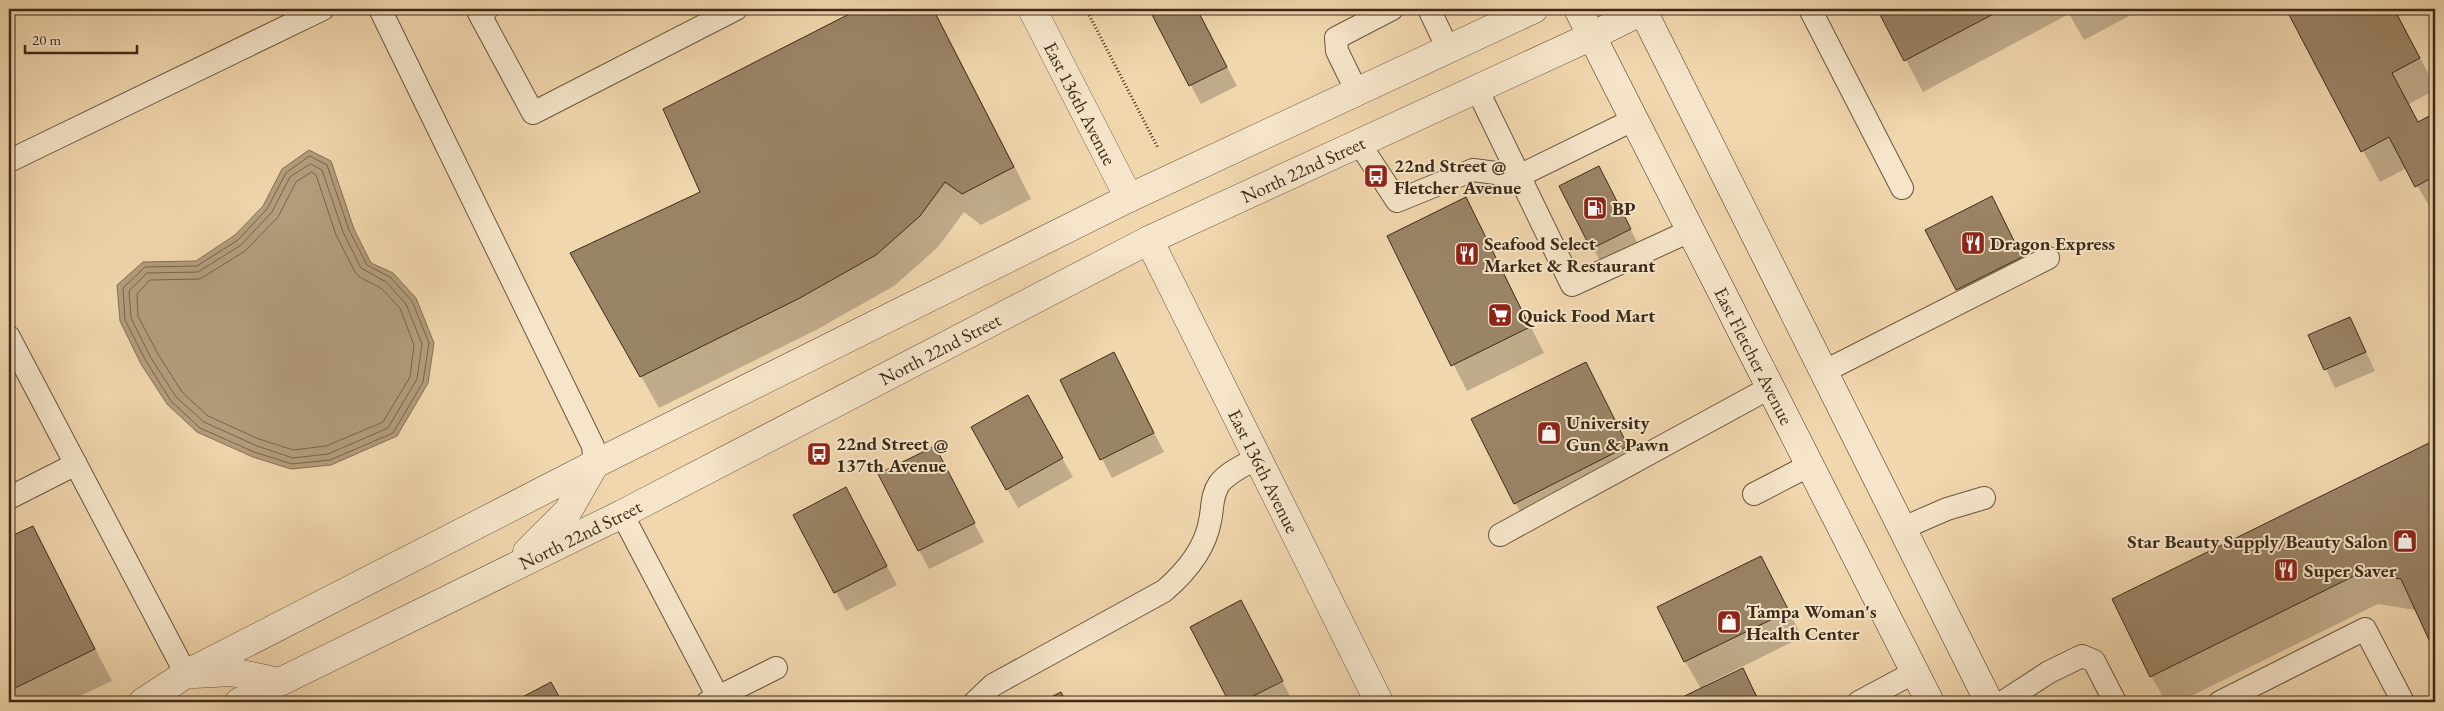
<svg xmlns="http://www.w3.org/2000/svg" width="2444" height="711" viewBox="0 0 2444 711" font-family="'EB Garamond',serif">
  <rect width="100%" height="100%" fill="#f1d7ae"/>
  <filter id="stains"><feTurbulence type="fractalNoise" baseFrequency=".004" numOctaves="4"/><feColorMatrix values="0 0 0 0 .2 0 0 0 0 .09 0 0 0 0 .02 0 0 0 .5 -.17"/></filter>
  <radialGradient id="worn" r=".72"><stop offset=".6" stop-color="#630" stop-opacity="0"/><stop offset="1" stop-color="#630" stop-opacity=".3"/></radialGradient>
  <path fill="#b39d7b" stroke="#836f54" d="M 309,150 L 331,161 L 354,229 L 371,263 L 393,273 L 416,298 L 434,343 L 428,383 L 397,436 L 331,465 L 291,469 L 253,457 L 197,432 L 167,404 L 141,364 L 120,321 L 117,285 L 143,262 L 196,261 L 235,235 L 263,206 L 282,169 Z"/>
  <path fill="#0003" d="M 861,9 L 934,9 L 1031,199 L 981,225 L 964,212 L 938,247 L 894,286 L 816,330 L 659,408 L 572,254 L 702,192 L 664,109 Z
    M 1150,9 L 1197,9 L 1237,86 L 1201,104 Z
    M 1879,9 L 2128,9 L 2131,15 L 2084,40 L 2069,14 L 1923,92 Z
    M 2287,9 L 2395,9 L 2435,87 L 2435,90 L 2409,104 L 2418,123 L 2435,114 L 2435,216 L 2407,168 L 2380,182 Z
    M 1599,167 L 1640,248 L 1603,267 L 1561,187 Z
    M 1466,199 L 1544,353 L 1467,391 L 1388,237 Z
    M 2002,217 L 2031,276 L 1967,307 L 1957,289 Z
    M 2350,318 L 2375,371 L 2335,388 L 2310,336 Z
    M 1114,354 L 1164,452 L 1112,478 L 1061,380 Z
    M 1586,364 L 1641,472 L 1530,529 L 1515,503 Z
    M 1027,397 L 1073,477 L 1018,508 L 972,427 Z
    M 2428,444 L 2435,457 L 2435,650 L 2416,610 L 2378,604 L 2179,702 L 2166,702 L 2151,676 Z
    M 935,447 L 984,542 L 929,569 L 880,475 Z
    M 846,489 L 897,585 L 846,611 L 795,516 Z
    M 32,528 L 112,681 L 67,702 L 9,702 L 9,539 Z
    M 1761,558 L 1802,637 L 1705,685 L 1706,687 L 1742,669 L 1761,702 L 1675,702 L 1701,689 L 1685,661 Z
    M 1241,602 L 1292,700 L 1288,702 L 1230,702 L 1191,627 Z"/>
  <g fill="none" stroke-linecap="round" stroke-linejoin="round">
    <path stroke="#78644a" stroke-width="1" d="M 310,156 L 327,165 L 349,230 L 367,265 L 390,277 L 412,301 L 429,343 L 423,382 L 393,433 L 330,460 L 292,464 L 254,452 L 200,428 L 171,401 L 146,361 L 125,320 L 123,288 L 145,267 L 197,266 L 238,240 L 267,209 L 286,173 Z
      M 311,164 L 322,170 L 343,232 L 361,268 L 386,282 L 406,304 L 422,344 L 417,379 L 388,428 L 328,454 L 293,458 L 257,446 L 204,422 L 176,397 L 151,358 L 131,318 L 129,291 L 147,273 L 198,272 L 241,245 L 272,212 L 290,177 Z
      M 312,172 L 316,175 L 336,235 L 355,272 L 361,278 L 381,288 L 400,308 L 414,345 L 410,377 L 383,422 L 326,446 L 293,450 L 259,439 L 208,416 L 182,392 L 158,354 L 138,316 L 137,294 L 150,280 L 200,279 L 245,251 L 278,217 L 296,182 Z"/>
  </g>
  <path fill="#9a8466" stroke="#3c2b19" d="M 859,9 L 933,9 L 1014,167 L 962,194 L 945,182 L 920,216 L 876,255 L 798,299 L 640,377 L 570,253 L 700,192 L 663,109 Z
    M 1149,9 L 1197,9 L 1227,67 L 1189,86 Z
    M 1877,9 L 2003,9 L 1904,61 Z
    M 2286,9 L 2394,9 L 2420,58 L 2392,73 L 2418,122 L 2435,113 L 2435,176 L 2415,187 L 2389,137 L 2361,152 Z
    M 1599,166 L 1631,229 L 1591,249 L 1559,186 Z
    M 1992,196 L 2022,257 L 1956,290 L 1925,230 Z
    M 1466,197 L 1530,327 L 1451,366 L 1387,236 Z
    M 2350,317 L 2366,352 L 2324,370 L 2308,335 Z
    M 1114,352 L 1154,433 L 1100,460 L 1060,380 Z
    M 1586,362 L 1628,446 L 1514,504 L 1471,419 Z
    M 1028,395 L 1063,458 L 1006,490 L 971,427 Z
    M 2429,443 L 2435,456 L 2435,653 L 2401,579 L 2360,573 L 2150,677 L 2112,599 Z
    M 935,446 L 975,523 L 918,551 L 878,474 Z
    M 846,487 L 887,566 L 834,593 L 793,515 Z
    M 33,526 L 95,649 L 9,691 L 9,537 Z
    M 1761,556 L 1789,611 L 1684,662 L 1657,607 Z
    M 1241,600 L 1283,681 L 1241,702 L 1229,702 L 1190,627 Z
    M 1743,668 L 1759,702 L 1672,702 Z
    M 551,682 L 562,702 L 513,702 Z
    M 1061,692 L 1066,702 L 1041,702 Z"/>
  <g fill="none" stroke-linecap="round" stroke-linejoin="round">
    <defs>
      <path id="service" d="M 380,9 L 593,446 L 595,464
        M 487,9 L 479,13 L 533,113 L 736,9
        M 1429,9 L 1448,49
        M 1810,9 L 1902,188
        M 1477,89 L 1572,285 L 1692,230
        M 1357,92 L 1337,51 L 1336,38 L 1392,9
        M 1359,143 L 1397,201 L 1473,170 L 1519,176 L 1635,119
        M 9,161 L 323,9
        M 9,337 L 186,674
        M 1823,372 L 2048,258
        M 1754,494 L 1810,465
        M 9,498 L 76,464
        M 622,514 L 718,697 L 708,702
        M 1901,529 L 1947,509 L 1984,498
        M 1500,535 L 1771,387
        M 718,697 L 776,668
        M 975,702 L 993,685 L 1164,591 C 1185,573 1205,550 1210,521 C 1213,508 1211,496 1219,484 C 1228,472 1245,465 1257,458
        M 1859,702 L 1915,672
        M 2003,702 L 2049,672 L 2082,656 L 2094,661 L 2115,702
        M 2220,702 L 2365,629 L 2403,702"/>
      <g id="minor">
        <path id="s1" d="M 1032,9 L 1129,198"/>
        <path id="s2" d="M 1149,240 L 1379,702"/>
      </g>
      <g id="tertiary">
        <path d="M 527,552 L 568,511 L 595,464"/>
        <path d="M 194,674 L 232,672 L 279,682"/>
        <path d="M 143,702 L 186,674 L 595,464 L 1129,198 L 1534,9"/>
        <path id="s3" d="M 239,702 L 622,514 L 1149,240 L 1592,36 L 1646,9"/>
      </g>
      <g id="secondary">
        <path id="s4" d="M 1578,9 L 1930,702"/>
        <path d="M 1642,9 L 1989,702"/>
      </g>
    </defs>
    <use href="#service" stroke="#69563e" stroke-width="24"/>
    <use href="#minor" stroke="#69563e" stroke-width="29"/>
    <use href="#tertiary" stroke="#69563e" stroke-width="29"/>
    <use href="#secondary" stroke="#3c2b19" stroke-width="29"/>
    <path stroke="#3c2b19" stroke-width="3" stroke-dasharray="1 2.5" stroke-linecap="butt" d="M 1086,9 L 1158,148"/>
    <use href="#service" stroke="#f6e5ca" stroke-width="22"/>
    <use href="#minor" stroke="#f6e5ca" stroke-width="28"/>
    <use href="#tertiary" stroke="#f6e5ca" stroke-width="28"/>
    <use href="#secondary" stroke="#f6e5ca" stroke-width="28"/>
  </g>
  <defs>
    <symbol id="bus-square" viewBox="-11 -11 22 22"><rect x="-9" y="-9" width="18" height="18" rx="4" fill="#8f2418" stroke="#f6e5ca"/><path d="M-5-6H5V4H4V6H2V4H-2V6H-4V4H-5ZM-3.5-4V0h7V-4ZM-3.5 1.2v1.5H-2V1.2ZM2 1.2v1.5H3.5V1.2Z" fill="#fff"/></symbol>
    <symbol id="fuel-square" viewBox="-11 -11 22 22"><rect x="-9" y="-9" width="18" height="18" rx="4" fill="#8f2418" stroke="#f6e5ca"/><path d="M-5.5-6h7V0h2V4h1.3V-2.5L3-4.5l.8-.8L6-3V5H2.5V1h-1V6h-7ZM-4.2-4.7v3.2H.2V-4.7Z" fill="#fff"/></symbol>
    <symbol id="restaurant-square" viewBox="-11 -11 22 22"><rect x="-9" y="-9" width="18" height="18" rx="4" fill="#8f2418" stroke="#f6e5ca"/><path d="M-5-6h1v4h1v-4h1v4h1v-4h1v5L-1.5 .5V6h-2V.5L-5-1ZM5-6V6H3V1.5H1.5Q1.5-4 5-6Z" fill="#fff"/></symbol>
    <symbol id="supermarket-square" viewBox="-11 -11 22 22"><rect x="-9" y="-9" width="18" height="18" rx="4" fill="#8f2418" stroke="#f6e5ca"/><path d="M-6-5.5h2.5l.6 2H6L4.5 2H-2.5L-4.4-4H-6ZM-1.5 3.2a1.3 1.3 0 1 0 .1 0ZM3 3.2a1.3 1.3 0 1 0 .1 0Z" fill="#fff"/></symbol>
    <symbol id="shop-square" viewBox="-11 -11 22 22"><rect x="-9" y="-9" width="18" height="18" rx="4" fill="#8f2418" stroke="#f6e5ca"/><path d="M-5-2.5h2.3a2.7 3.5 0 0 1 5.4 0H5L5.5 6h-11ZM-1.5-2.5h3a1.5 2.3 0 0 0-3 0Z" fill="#fff"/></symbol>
  </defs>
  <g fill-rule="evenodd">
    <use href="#bus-square" x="1362" y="162" width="28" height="28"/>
    <use href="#fuel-square" x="1581" y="194" width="28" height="28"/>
    <use href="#restaurant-square" x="1959" y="229" width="28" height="28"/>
    <use href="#restaurant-square" x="1453" y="240" width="28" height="28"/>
    <use href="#supermarket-square" x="1486" y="301" width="28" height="28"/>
    <use href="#shop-square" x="1535" y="419" width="28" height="28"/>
    <use href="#bus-square" x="805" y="440" width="28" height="28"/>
    <use href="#shop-square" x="2391" y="527" width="28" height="28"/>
    <use href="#restaurant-square" x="2272" y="556" width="28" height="28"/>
    <use href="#shop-square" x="1715" y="608" width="28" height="28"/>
  </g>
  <g text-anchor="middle" stroke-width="4" stroke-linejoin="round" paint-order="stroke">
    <g font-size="19" fill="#3c2b19" stroke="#f6e5ca">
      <text dy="7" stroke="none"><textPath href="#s1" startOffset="106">East 136th Avenue</textPath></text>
      <text dy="7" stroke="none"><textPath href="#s3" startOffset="1190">North 22nd Street</textPath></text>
      <text dy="7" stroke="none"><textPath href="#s3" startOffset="785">North 22nd Street</textPath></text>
      <text dy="7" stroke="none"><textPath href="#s4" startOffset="389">East Fletcher Avenue</textPath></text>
      <text dy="7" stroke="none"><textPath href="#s2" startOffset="258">East 136th Avenue</textPath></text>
      <text dy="7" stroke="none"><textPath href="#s3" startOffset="380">North 22nd Street</textPath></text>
    </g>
    <g font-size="19" font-weight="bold" fill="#3c2b19" stroke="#f6e5ca" text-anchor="start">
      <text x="1394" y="172">22nd Street @<tspan x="1394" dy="22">Fletcher Avenue</tspan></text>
      <text x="1612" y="215">BP</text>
      <text x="1484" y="250">Seafood Select<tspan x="1484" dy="22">Market &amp; Restaurant</tspan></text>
      <text x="1990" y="250">Dragon Express</text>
      <text x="1518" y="322">Quick Food Mart</text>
      <text x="1566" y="429">University<tspan x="1566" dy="22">Gun &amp; Pawn</tspan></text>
      <text x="836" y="450">22nd Street @<tspan x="836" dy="22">137th Avenue</tspan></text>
      <text x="2388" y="548" text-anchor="end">Star Beauty Supply/Beauty Salon</text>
      <text x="2304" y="577">Super Saver</text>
      <text x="1746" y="618">Tampa Woman's<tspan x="1746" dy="22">Health Center</tspan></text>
    </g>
  </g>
  <rect width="2444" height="711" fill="none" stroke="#f1d7ae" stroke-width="30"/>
  <rect x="10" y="10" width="2424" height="691" fill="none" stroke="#3c2b19" stroke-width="2.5"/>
  <rect x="15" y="15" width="2414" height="681" fill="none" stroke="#3c2b19"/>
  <path d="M25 45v8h112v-8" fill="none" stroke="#3c2b19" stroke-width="2.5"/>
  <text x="32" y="45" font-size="15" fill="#3c2b19" stroke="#f6e5ca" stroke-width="4" paint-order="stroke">20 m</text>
  <rect width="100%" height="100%" filter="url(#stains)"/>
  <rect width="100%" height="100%" fill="url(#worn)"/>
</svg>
